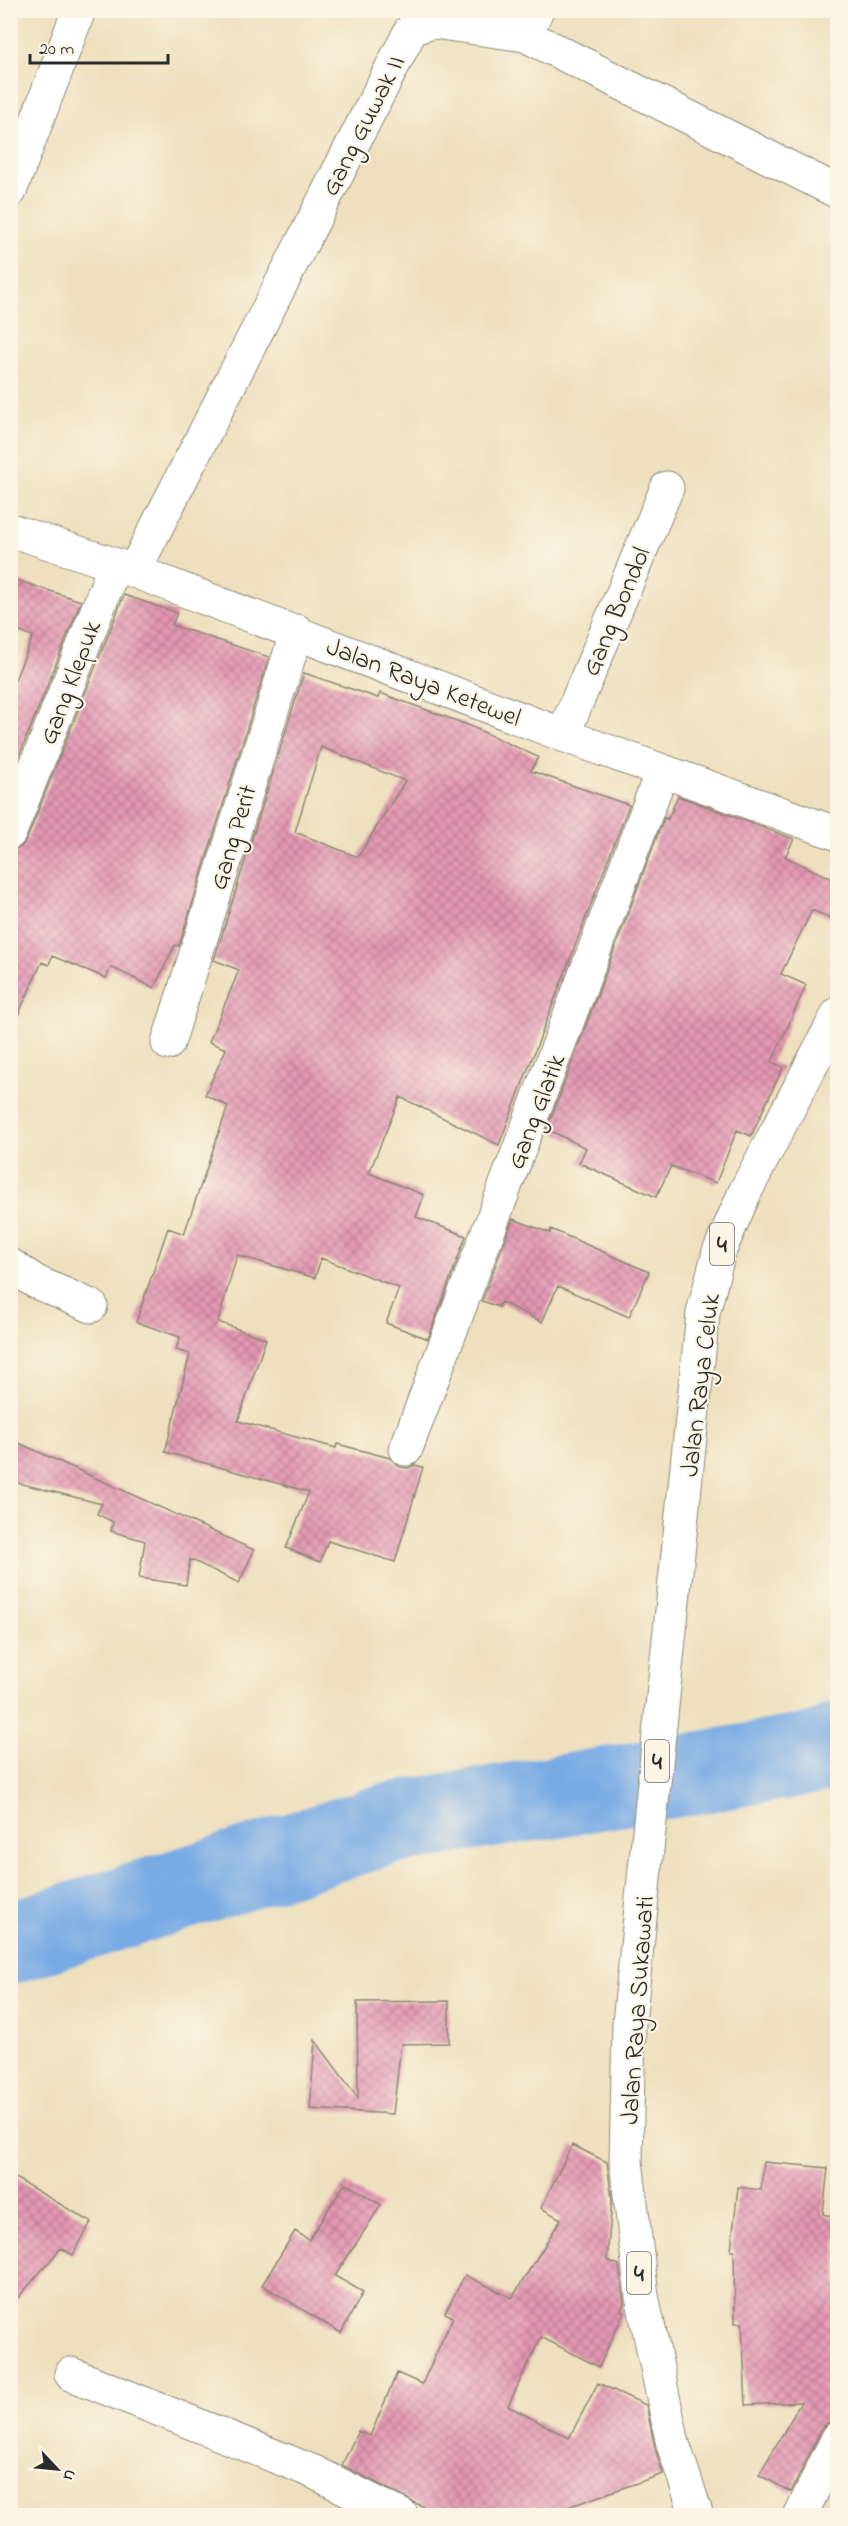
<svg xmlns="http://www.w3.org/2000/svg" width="848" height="2526" viewBox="0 0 848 2526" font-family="'Indie Flower',sans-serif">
  <defs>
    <pattern id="building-cross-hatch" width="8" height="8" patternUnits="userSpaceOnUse" patternTransform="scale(1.5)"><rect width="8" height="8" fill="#e497b3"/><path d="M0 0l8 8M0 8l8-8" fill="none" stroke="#b97b92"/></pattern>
  </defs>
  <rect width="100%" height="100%" fill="#fcf5e5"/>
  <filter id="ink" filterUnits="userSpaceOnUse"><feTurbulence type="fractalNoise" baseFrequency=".0167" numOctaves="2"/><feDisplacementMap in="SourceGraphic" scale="12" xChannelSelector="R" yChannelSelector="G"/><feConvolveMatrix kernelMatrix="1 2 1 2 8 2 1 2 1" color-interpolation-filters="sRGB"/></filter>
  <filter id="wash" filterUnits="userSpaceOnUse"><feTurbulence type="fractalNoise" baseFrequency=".008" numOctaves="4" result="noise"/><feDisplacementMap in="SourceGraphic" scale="24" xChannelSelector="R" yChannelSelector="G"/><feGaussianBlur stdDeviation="1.35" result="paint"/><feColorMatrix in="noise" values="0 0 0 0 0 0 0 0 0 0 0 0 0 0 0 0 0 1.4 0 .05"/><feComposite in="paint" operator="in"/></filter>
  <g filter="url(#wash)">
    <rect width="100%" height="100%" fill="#eee0be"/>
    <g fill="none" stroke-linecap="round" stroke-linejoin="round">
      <path stroke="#78aae4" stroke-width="14" d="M 823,1752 L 838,1756"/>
      <path stroke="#78aae4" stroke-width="82" d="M 10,1943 L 388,1824 L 823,1752 L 838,1743"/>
    </g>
    <g id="blocks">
      <path fill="url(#building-cross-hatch)" fill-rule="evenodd" d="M 10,578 L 81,601 L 10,779 L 10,692 L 33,636 L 10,629 Z
        M 124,595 L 177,613 L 172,625 L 269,657 L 179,946 L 175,945 L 154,988 L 111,967 L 106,978 L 52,956 L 49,965 L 42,962 L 10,1033 L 10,850 L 21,847 L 27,839 Z
        M 304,673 L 378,698 L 380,693 L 468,725 L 538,757 L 531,771 L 629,805 L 499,1145 L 400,1097 L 369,1173 L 424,1195 L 416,1217 L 466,1236 L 428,1339 L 386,1323 L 399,1288 L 321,1258 L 315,1278 L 237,1255 L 218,1322 L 266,1339 L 238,1421 L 336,1448 L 337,1444 L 390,1458 L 400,1467 L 408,1468 L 415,1465 L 423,1467 L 395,1562 L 328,1541 L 320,1562 L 286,1548 L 309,1492 L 165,1452 L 190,1354 L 176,1350 L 180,1337 L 136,1322 L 168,1228 L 184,1234 L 228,1106 L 205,1095 L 226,1049 L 209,1042 L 239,970 L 214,960 ZM 321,747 L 405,781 L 358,857 L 295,832 Z
        M 678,796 L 794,839 L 785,857 L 837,881 L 837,921 L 812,910 L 781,974 L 806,985 L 772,1062 L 783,1067 L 751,1136 L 737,1130 L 716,1183 L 671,1166 L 656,1197 L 579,1163 L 586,1148 L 547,1129 L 664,818 L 668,819 Z
        M 513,1219 L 550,1233 L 551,1229 L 649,1272 L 629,1317 L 558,1286 L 542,1322 L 501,1302 L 499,1307 L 482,1301 Z
        M 10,1439 L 254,1550 L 239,1583 L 190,1559 L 186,1585 L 139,1578 L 145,1541 L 111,1531 L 113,1522 L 97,1514 L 102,1504 L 10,1481 Z
        M 449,2001 L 449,2043 L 401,2044 L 393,2114 L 310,2109 L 315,2040 L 358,2098 L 357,2002 Z
        M 572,2145 L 607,2162 L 612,2200 L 607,2260 L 619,2265 L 624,2303 L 621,2311 L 624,2312 L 599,2367 L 541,2337 L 508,2406 L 569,2438 L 598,2383 L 646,2405 L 655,2448 L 663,2474 L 542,2516 L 445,2516 L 415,2503 L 342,2465 L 358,2431 L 370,2436 L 397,2373 L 422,2384 L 453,2317 L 445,2313 L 465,2275 L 512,2298 L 561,2219 L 541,2208 Z
        M 764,2162 L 828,2168 L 823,2214 L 837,2218 L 837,2415 L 835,2420 L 827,2423 L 821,2430 L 791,2492 L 759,2475 L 801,2402 L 746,2405 L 742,2323 L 735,2323 L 734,2250 L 731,2250 L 738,2187 L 761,2190 Z
        M 10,2175 L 91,2222 L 73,2255 L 61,2248 L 10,2307 Z
        M 345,2183 L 381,2205 L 335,2276 L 363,2292 L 341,2333 L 262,2285 L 295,2231 L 309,2240 Z"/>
    </g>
  </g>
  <g filter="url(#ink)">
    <use href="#blocks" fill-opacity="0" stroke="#8c8674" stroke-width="1.5"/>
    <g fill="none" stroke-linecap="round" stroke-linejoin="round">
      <defs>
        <path id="street" d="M 525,35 L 537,10
          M 10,191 L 79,10
          M 134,571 L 411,30 L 422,25 L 433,22 L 525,35 L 838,192
          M 563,735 L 667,488
          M 10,832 L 115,565
          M 168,1043 L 297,631
          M 10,1265 L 36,1282 L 91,1306
          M 406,1449 L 662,771
          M 71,2374 L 314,2472 L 402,2516
          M 800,2516 L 838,2438"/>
        <path id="secondary" d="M 10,530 L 134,571 L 563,735 L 838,834"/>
        <path id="highway" d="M 697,2516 L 673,2444 L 642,2296 L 626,2161 L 629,2023 L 703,1313 L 719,1252 L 745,1192 L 838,1014"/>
      </defs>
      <use href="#street" stroke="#8c8674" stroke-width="35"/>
      <use href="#secondary" stroke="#8c8674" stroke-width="35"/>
      <use href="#highway" stroke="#8c8674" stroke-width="35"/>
      <use href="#street" stroke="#fff" stroke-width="33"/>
      <use href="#secondary" stroke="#fff" stroke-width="33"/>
      <use href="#highway" stroke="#fff" stroke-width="33"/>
    </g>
  </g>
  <g text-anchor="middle" stroke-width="4.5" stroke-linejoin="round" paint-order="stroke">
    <g fill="#fcf5e5" stroke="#6a6863" stroke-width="1.5">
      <rect x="710" y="1223" width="24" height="42" rx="4.5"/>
      <rect x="645" y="1740" width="24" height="42" rx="4.5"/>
      <rect x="627" y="2252" width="24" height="42" rx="4.5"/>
    </g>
    <g font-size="24" font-weight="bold" fill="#2b2b2b">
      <text x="722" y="1252">4</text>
      <text x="657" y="1769">4</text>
      <text x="639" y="2281">4</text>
    </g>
    <g font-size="26" fill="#2b2b2b" stroke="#fcf5e5">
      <text transform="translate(362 125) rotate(-63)" y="9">Gang Guwak II</text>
      <text transform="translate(615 611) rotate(-67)" y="9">Gang Bondol</text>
      <text transform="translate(424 681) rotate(21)" y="9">Jalan Raya Ketewel</text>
      <text transform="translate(69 682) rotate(-69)" y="9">Gang Klepuk</text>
      <text transform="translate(232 837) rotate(-73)" y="9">Gang Perit</text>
      <text transform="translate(535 1111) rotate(-69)" y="9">Gang Glatik</text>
      <text transform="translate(699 1385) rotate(-83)" y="9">Jalan Raya Celuk</text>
      <text transform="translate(636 2010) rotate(-86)" y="9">Jalan Raya Sukawati</text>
    </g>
  </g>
  <rect width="848" height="2526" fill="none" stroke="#fcf5e5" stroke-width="36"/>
  <g transform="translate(57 2469) rotate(116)" stroke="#fcf5e5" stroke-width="4.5" paint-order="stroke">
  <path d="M0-4.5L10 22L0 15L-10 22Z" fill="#2b2b2b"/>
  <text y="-9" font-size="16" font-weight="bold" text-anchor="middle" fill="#2b2b2b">U</text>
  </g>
  <path d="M30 54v9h138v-9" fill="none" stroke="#2b2b2b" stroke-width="3"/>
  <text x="39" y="54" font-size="18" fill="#2b2b2b" stroke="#fcf5e5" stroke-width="4.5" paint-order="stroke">20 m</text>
</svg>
